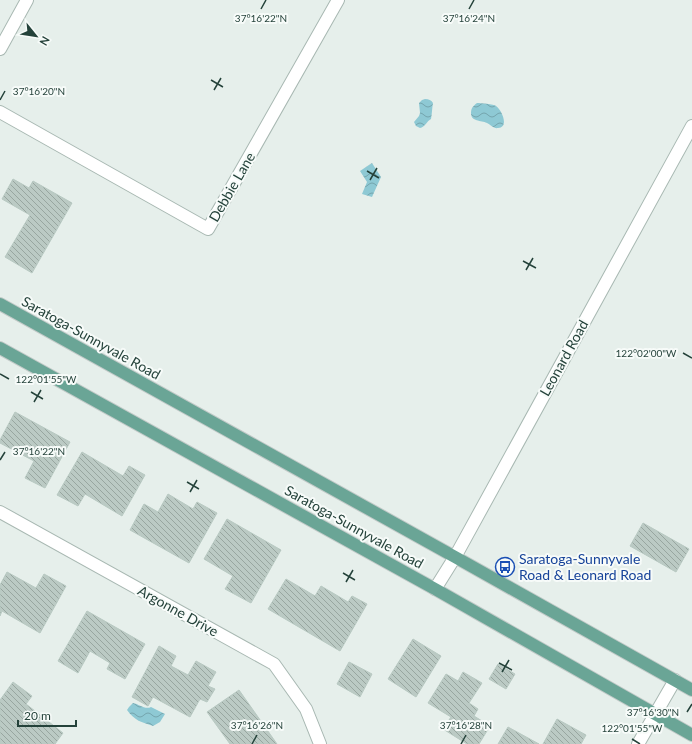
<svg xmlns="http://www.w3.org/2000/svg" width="692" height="744" viewBox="0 0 692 744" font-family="Lato,sans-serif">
  <defs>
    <pattern id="water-waves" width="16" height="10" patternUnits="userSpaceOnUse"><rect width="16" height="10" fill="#8ec9d4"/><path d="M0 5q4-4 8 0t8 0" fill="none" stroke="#74a5ad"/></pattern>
    <pattern id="building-back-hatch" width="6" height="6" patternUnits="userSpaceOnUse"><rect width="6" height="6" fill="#bbcac4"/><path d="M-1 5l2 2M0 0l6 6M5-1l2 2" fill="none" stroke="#98a6a0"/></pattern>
  </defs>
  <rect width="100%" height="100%" fill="#e6efeb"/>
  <path fill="url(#water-waves)" d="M 425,99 C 429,99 431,100 433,103 C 432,108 432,114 431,119 C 427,121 425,127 420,128 L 416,126 L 414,122 L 419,116 L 420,113 L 419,103 L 422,100 Z
    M 477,103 C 480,103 494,104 496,106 C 501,109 510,127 498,128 C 494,129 491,125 487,123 C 481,120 471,122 471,113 C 471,108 473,106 477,103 Z
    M 372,163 L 381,177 L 372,197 L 362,194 L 367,182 L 360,171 Z
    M 133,703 C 139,704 145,710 151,707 L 165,714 L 160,722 L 153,726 C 141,722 135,721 127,710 L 129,707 Z"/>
  <path fill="url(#building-back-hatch)" stroke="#b8c9c2" d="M 13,179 L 29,188 L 33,181 L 72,203 L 32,273 L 5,257 L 30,215 L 2,199 Z
    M 15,412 L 70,442 L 45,488 L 25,478 L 34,461 L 0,443 L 0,440 Z
    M 82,452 L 123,476 L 129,466 L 145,475 L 122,516 L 85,494 L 78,506 L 57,495 Z
    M 168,494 L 193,509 L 197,502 L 217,513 L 189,563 L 130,530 L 144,504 L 158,512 Z
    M 227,519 L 281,550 L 251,603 L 225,589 L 233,576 L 204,559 Z
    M 643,523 L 689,549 L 676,572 L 630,546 Z
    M 7,572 L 36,588 L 44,574 L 66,586 L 40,633 L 2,611 L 0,616 L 0,585 Z
    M 286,579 L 315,596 L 321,586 L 348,602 L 352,596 L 367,604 L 340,651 L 268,609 Z
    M 87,611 L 145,644 L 125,679 L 107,669 L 110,663 L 90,651 L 78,673 L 58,661 Z
    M 413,639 L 441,656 L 416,697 L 388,679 Z
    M 159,646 L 176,656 L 171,666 L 188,675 L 196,661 L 216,672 L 208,686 L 215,689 L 207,702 L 200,699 L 190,717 L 153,697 L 148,706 L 132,697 Z
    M 349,662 L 372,674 L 360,697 L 337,684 Z
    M 498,664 L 515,674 L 506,689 L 489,679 Z
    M 463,672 L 482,683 L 469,703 L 478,709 L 474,716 L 490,726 L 479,744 L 467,744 L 443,729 L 451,717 L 428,703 L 446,674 L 458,681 Z
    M 13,682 L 32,696 L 26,704 L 63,733 L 55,744 L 0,744 L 0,700 Z
    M 239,690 L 277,744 L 230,744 L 207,712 Z
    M 557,719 L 586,735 L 581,744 L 543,744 Z
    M 508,727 L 539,744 L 498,744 Z"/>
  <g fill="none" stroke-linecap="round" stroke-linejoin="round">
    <defs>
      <path id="minor" d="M 0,49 L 27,0
        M 0,112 L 208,229 L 338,0
        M 0,512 L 274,664 L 306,709 L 320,744
        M 435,589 L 455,557 L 692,126
        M 638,744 L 675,680"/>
      <path id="major" d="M 0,304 L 455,557 L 692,690
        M 0,348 L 435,589 L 692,735"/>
    </defs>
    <use href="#minor" stroke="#a8b8b2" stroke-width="14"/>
    <use href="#major" stroke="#c2cac8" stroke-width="14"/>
    <use href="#minor" stroke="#fff" stroke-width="12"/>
    <use href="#major" stroke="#6aa596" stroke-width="12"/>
  </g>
  <path fill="none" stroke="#24423a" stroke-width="1.5" d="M 261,9 L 266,0M 469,9 L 474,0M 211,80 L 223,87M 214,90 L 221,78M 0,100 L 5,91M 367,171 L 379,178M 370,180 L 377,168M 523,261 L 536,268M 526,270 L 533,258M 683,353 L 692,358M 0,374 L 9,379M 31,392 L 43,399M 34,402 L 41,390M 0,460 L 5,452M 187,482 L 199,489M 190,492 L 197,480M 343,573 L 355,580M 346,582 L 353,570M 499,663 L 512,670M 502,672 L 509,660M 687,712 L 692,704M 632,739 L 640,744M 252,744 L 257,735M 461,744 L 466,735"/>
  <defs>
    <symbol id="bus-ring" viewBox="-11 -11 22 22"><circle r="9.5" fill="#f7fbf9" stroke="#1a4fb4" stroke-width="1.5"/><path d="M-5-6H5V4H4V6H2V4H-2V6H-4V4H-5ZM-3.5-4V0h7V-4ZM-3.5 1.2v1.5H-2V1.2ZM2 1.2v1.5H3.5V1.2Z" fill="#1a4fb4"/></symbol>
  </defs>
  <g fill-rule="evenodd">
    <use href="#bus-ring" x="494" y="556" width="22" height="22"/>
  </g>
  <g text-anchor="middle" stroke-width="4" stroke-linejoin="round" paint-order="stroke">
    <g font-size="14" fill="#24423a" stroke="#f7fbf9">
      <text transform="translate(232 187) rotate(-60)" y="5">Debbie Lane</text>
      <text transform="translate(91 338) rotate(29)" y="5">Saratoga-Sunnyvale Road</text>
      <text transform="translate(564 358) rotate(-61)" y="5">Leonard Road</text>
      <text transform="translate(354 527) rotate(29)" y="5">Saratoga-Sunnyvale Road</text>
      <text transform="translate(178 611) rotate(29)" y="5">Argonne Drive</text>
    </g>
    <g font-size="14" fill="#164399" stroke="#f7fbf9" text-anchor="start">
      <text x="519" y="564">Saratoga-Sunnyvale<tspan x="519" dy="16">Road &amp; Leonard Road</tspan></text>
    </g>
  </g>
  <g font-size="10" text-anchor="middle" fill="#24423a" stroke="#f7fbf9" stroke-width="4" stroke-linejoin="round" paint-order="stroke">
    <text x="261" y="22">37°16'22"N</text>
    <text x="469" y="22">37°16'24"N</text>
    <text x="39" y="95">37°16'20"N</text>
    <text x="646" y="357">122°02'00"W</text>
    <text x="46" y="383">122°01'55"W</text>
    <text x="39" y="455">37°16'22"N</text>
    <text x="653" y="716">37°16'30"N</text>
    <text x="257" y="729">37°16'26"N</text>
    <text x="466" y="729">37°16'28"N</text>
    <text x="632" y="732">122°01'55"W</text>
  </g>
  <g transform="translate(36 36) rotate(120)" stroke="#f7fbf9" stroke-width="3" paint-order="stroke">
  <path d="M0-3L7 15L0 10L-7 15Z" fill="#24423a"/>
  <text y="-6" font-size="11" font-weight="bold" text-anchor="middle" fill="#24423a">N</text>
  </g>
  <path d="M18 720v6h58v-6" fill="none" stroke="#24423a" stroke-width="2"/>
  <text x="24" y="720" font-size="12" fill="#24423a" stroke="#f7fbf9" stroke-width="3" paint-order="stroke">20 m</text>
</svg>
